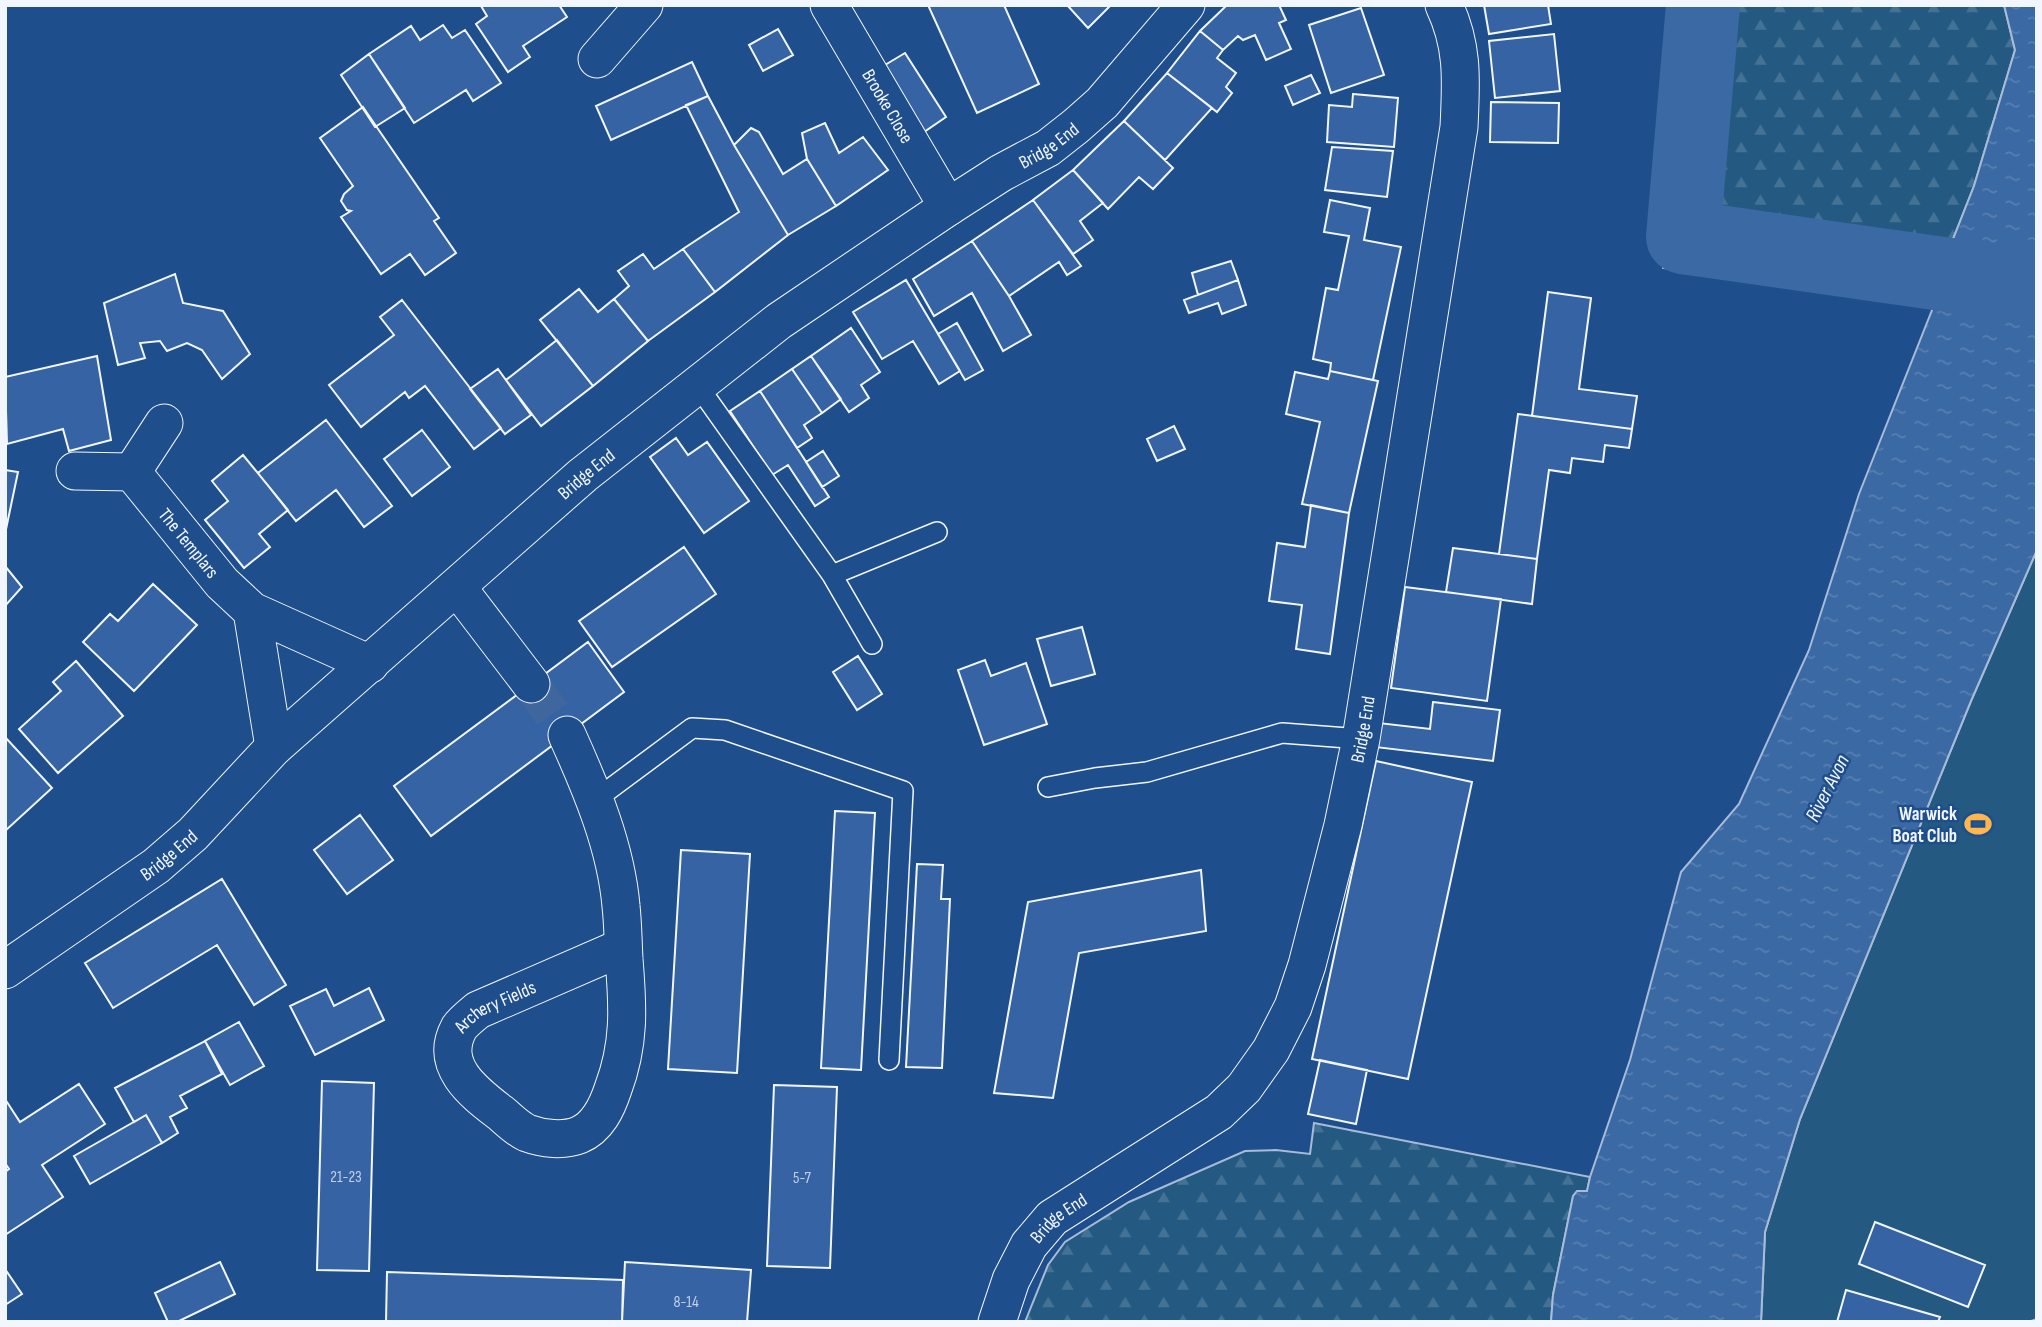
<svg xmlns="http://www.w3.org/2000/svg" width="2042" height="1327" viewBox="0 0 2042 1327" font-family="'Sofia Sans Condensed',sans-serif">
  <defs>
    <pattern id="forest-firs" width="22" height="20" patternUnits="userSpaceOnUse" patternTransform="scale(1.75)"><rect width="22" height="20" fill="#245a82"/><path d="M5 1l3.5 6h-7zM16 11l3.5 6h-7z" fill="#447295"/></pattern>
    <pattern id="water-ripples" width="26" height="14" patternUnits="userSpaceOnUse" patternTransform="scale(1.75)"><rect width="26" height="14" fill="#3b69a3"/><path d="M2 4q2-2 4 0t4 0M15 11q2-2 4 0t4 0" fill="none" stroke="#587fb1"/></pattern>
  </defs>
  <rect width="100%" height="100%" fill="#1f4e8c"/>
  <path fill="#245a82" stroke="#a8bbd7" stroke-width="2" d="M 2037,550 L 2037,1319 L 2028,1322 L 1761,1322 L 1765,1232 L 1800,1119 L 1971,701 Z"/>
  <path fill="url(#forest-firs)" stroke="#a8bbd7" stroke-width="2" d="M 1686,5 L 2004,5 L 2015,50 L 1974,186 L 1931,295 L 1918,284 L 1792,287 L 1663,268 Z
    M 1314,1123 L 1590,1177 L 1587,1192 L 1573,1197 L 1553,1295 L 1551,1322 L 1025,1322 L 1048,1265 L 1065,1242 L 1129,1202 L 1245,1151 L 1276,1150 L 1310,1154 Z"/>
  <path fill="url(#water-ripples)" stroke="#a8bbd7" stroke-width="2" d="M 2004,5 L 2037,5 L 2037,550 L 1971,701 L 1800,1119 L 1765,1232 L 1761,1322 L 1551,1322 L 1553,1295 L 1573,1196 L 1577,1191 L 1587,1191 L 1590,1177 L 1630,1060 L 1681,872 L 1739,804 L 1809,650 L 1859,494 L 1932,310 L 1931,295 L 1974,186 L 2015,50 Z"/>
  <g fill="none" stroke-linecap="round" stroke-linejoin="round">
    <path stroke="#3b69a3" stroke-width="74" d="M 1703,5 L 1683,237 L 2027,286"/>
  </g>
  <path fill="#3563a3" stroke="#f2f6ff" stroke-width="2" d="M 482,5 L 559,5 L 567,17 L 523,46 L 530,57 L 508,72 L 476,24 L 487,16 L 481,6 Z
    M 928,5 L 1004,5 L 1039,84 L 977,113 Z
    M 1067,5 L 1111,5 L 1088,28 Z
    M 1227,5 L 1279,5 L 1286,20 L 1279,23 L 1291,49 L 1266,60 L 1255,35 L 1243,40 L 1238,36 L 1223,50 L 1200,31 Z
    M 1484,5 L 1548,5 L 1551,24 L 1489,34 Z
    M 1361,8 L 1384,75 L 1331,93 L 1309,25 Z
    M 443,25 L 452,38 L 465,30 L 501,83 L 473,101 L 466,90 L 414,123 L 369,54 L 411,26 L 420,40 Z
    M 778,29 L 793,55 L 763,71 L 749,45 Z
    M 1200,31 L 1223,50 L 1217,58 L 1236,73 L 1226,87 L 1232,93 L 1217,112 L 1167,73 Z
    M 1554,34 L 1560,91 L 1495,98 L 1489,41 Z
    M 905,53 L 946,117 L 921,134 L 880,68 Z
    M 369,54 L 405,108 L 375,127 L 341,75 Z
    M 692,62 L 708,96 L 611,140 L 596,106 Z
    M 1167,73 L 1212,108 L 1165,160 L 1124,121 Z
    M 1311,75 L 1320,93 L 1293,105 L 1285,86 Z
    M 1353,94 L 1398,98 L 1394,147 L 1327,142 L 1329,105 L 1352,107 Z
    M 708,96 L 734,145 L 788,235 L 715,292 L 683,249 L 739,212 L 686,105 Z
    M 1491,102 L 1559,103 L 1558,143 L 1490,142 Z
    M 363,107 L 439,218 L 434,221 L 456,253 L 425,275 L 410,254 L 381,274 L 341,217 L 351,211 L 347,210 L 341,201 L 344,194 L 353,186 L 320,138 Z
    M 1124,121 L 1173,168 L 1153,189 L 1139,177 L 1108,209 L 1073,170 Z
    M 825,123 L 839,153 L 863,137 L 888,170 L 836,206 L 807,159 L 802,133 Z
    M 751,128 L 759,132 L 783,174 L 807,159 L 836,206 L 788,235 L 734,145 Z
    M 1332,147 L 1393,151 L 1387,197 L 1325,190 Z
    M 1073,170 L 1103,203 L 1080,221 L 1093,240 L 1073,254 L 1033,200 Z
    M 1033,200 L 1081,266 L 1067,275 L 1059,262 L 1009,296 L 972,241 Z
    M 1330,200 L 1370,208 L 1364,240 L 1401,247 L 1373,380 L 1330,371 L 1331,363 L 1313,359 L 1326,288 L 1338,290 L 1349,236 L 1324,232 Z
    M 972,241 L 1009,296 L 1031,335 L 1003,351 L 972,293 L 934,316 L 913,279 Z
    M 683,249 L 715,292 L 648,341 L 614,299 L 629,286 L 618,271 L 643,254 L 654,269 Z
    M 1231,261 L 1238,280 L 1198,295 L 1192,273 Z
    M 175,274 L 183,303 L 223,311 L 250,354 L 222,379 L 202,350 L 187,343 L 167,351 L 160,341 L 140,343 L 145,358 L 118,365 L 104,303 Z
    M 906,280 L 960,371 L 939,384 L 913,341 L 882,359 L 853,312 Z
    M 1238,280 L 1246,305 L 1222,314 L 1218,303 L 1189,313 L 1184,300 Z
    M 579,289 L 598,312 L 614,299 L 648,341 L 593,386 L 540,320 Z
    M 1548,292 L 1591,298 L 1579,389 L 1637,396 L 1632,429 L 1532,416 Z
    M 402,300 L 501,428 L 474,449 L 425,386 L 409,398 L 405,392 L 361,427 L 329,385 L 394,335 L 380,317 Z
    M 957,323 L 983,370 L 965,380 L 938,334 Z
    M 851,328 L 880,372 L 861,385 L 869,398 L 849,412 L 811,356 Z
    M 557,340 L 593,386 L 541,426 L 506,380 Z
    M 97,356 L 111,440 L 69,451 L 63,429 L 7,444 L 5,377 Z
    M 811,356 L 841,399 L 822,413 L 792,369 Z
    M 498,369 L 531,415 L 505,434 L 470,389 Z
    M 792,369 L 822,413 L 804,425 L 812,438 L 797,448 L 760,391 Z
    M 1330,371 L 1378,381 L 1349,513 L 1302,504 L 1320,422 L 1286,414 L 1295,372 L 1328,379 Z
    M 760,391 L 829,497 L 815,506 L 788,465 L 772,475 L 730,411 Z
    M 1518,414 L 1632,429 L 1629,448 L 1605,445 L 1603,462 L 1572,458 L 1570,473 L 1549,470 L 1537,559 L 1499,554 Z
    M 326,420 L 392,506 L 364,527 L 336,490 L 296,521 L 258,473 Z
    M 1174,426 L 1185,449 L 1157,461 L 1147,439 Z
    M 422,430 L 450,467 L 412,496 L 384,459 Z
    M 676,438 L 688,455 L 707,442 L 749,501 L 704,533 L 650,457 Z
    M 823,451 L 839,476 L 822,487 L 806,462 Z
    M 243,455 L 288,510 L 259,534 L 270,547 L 244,568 L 205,520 L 228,501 L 212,481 Z
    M 5,470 L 18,472 L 5,534 Z
    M 1311,505 L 1349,513 L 1330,654 L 1296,649 L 1302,605 L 1269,601 L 1277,543 L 1305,547 Z
    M 684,547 L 716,594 L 612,667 L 579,621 Z
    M 1453,548 L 1537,559 L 1532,604 L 1446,592 Z
    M 5,566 L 22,587 L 5,606 Z
    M 153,584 L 197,625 L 134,691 L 83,642 L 110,614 L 118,621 Z
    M 1405,587 L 1501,599 L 1487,701 L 1391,688 Z
    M 1082,627 L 1095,674 L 1051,686 L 1037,639 Z
    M 588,642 L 624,692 L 431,836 L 394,786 Z
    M 858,656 L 882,694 L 857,710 L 833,672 Z
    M 985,660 L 991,676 L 1026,663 L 1047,724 L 984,745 L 958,670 Z
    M 76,661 L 123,716 L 58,773 L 19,729 L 61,691 L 53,682 Z
    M 1433,702 L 1500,710 L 1493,761 L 1375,747 L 1379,723 L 1430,729 Z
    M 5,737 L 52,788 L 5,831 Z
    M 1376,761 L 1472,782 L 1408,1079 L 1312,1059 Z
    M 835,811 L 875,813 L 861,1070 L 821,1068 Z
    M 360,815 L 393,860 L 347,894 L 314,850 Z
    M 681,850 L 750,854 L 737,1073 L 668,1069 Z
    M 917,864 L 943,865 L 941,899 L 950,899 L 942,1068 L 906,1067 Z
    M 1201,870 L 1206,931 L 1079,953 L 1053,1098 L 994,1093 L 1028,902 Z
    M 222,879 L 286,985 L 254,1005 L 217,945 L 113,1008 L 85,963 Z
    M 369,988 L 384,1020 L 315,1055 L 290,1006 L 326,989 L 334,1006 Z
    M 239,1022 L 264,1066 L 230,1085 L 205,1041 Z
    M 205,1041 L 222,1074 L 180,1096 L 187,1108 L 170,1117 L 178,1133 L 162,1143 L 146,1115 L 134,1122 L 115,1088 Z
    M 1320,1060 L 1367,1070 L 1356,1124 L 1308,1114 Z
    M 322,1081 L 374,1083 L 369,1271 L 317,1270 Z
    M 79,1084 L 105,1124 L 42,1165 L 63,1197 L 5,1235 L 5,1172 L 9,1169 L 5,1163 L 5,1099 L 20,1122 Z
    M 774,1085 L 837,1087 L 830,1268 L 767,1266 Z
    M 146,1115 L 162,1143 L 90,1184 L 74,1156 Z
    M 1875,1222 L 1985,1265 L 1968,1307 L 1859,1264 Z
    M 220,1262 L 235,1294 L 177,1322 L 168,1322 L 155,1293 Z
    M 625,1262 L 751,1270 L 747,1322 L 622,1322 Z
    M 5,1269 L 22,1294 L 5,1305 Z
    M 387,1272 L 623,1280 L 622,1322 L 386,1322 Z
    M 1846,1290 L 1940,1317 L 1938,1322 L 1837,1322 Z"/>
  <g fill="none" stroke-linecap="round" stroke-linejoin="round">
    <path stroke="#3f679d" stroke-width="37" stroke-dasharray="37 18" stroke-linecap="butt" d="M 531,684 L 567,735"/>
    <defs>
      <path id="service" d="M 698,386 L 832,575 L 872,644
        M 832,575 L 937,532
        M 1048,787 L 1095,778 L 1147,772 L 1282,733 L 1361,739
        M 595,800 L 692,728 L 725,730 L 903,791 L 889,1060"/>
      <g id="minor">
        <path id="s1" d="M 829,5 L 948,207"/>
        <path d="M 597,59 L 644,5"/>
        <path d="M 75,471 L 132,472 L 164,423"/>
        <path id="s2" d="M 132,472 L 222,583 L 252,611 L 370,664"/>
        <path d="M 457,587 L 531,684"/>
        <path d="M 252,611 L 274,747"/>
        <path id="s3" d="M 567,735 C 591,788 616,847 621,906 C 623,924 623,941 624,959 C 628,1007 630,1044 613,1089 C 607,1107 598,1127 579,1135 C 564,1141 543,1139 527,1133 C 518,1129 510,1121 502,1114 C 476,1094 438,1067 459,1028 C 463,1022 472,1015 478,1010 L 623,947"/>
        <path id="s4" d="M 5,970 L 156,866 L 193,834 L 274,747 L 583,475 L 779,321 L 948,207 L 1001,173 L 1048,148 L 1076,126 L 1102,103 L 1186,5"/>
        <path id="s5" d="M 997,1322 L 1011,1280 L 1029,1245 L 1052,1218 L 1219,1112 L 1244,1088 L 1271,1050 L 1293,1007 L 1307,965 L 1343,825 L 1361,739 L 1459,127 C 1461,82 1464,47 1444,5"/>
      </g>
    </defs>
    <use href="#service" stroke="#f2f6ff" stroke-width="22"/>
    <use href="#minor" stroke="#f2f6ff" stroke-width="39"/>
    <use href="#service" stroke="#1f4e8c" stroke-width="19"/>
    <use href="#minor" stroke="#1f4e8c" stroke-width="37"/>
  </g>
  <defs>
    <symbol id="stadium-bare" viewBox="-9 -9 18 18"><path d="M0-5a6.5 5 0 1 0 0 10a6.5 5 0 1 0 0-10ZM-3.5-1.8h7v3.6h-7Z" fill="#ffb74d" stroke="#1f4e8c" stroke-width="2.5" paint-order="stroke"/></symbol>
  </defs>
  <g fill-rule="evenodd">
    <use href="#stadium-bare" x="1959" y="805" width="38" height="38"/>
  </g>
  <g text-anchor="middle" stroke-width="5" stroke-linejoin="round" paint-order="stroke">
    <g font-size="16" fill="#c3d1e8">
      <text x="346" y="1182">21-23</text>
      <text x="802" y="1183">5-7</text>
      <text x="686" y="1307">8-14</text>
    </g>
    <g font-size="19" fill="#f2f6ff" stroke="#1f4e8c">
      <text dy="7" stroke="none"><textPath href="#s1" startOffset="117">Brooke Close</textPath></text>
      <text dy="7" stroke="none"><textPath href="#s4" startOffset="1334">Bridge End</textPath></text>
      <text dy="7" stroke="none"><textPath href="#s4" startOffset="766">Bridge End</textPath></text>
      <text dy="7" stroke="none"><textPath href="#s2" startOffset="91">The Templars</textPath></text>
      <text dy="7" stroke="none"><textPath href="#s5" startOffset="733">Bridge End</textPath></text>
      <text dy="7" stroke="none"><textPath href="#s4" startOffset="200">Bridge End</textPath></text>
      <text dy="7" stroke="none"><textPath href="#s3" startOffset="658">Archery Fields</textPath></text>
      <text dy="7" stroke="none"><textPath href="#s5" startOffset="124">Bridge End</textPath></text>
    </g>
    <g font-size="19" font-weight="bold" fill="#f2f6ff" stroke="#1f4e8c" text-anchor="end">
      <text x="1957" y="820">Warwick<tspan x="1957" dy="22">Boat Club</tspan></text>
    </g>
    <g font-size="21" font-style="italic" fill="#f2f6ff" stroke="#1f4e8c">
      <text transform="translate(1827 788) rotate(-63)" y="7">River Avon</text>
    </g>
  </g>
  <rect width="2042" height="1327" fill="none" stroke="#f2f6ff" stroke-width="14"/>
</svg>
